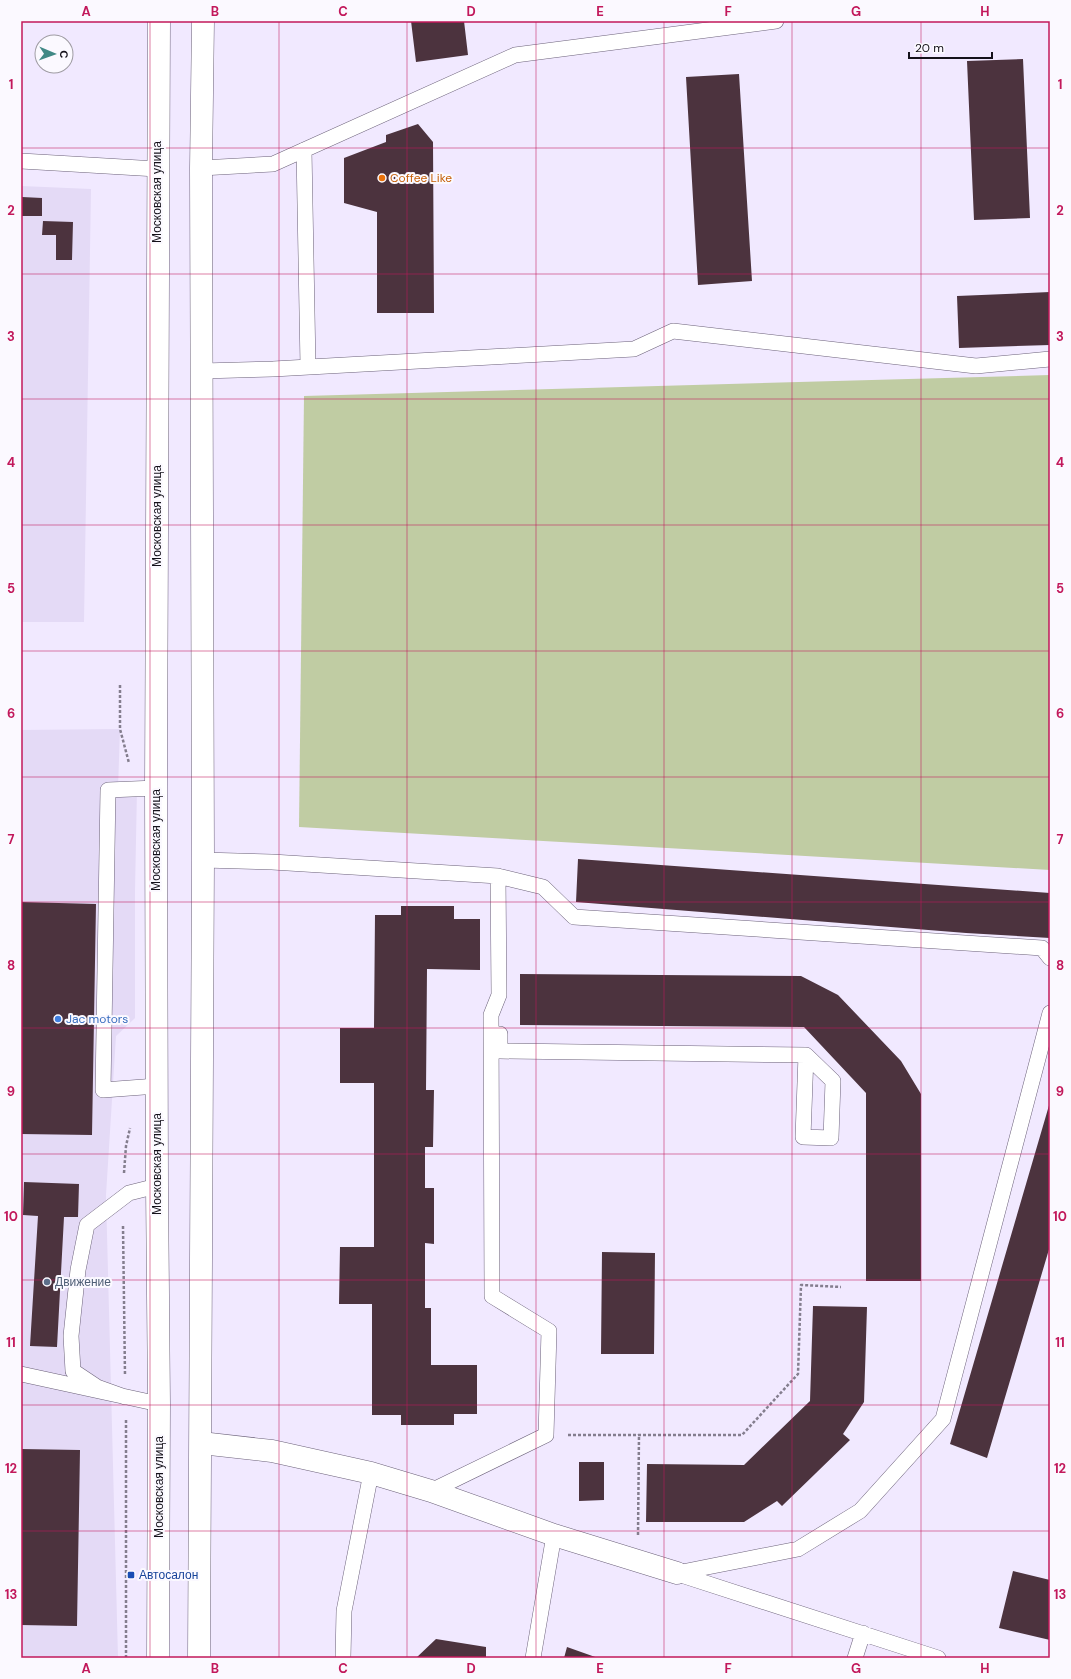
<svg xmlns="http://www.w3.org/2000/svg" width="1071" height="1679" viewBox="0 0 1071 1679" font-family="'DM Sans',sans-serif">
  <rect width="100%" height="100%" fill="#f1e9ff"/>
  <path fill="#e4daf6" d="M 21,186 L 91,189 L 84,622 L 21,622 Z
    M 120,729 L 118,789 L 137,789 L 135,891 L 135,1018 L 116,1036 L 106,1195 L 118,1658 L 21,1658 L 21,730 Z"/>
  <path fill="#c0cca3" d="M 1050,375 L 1050,870 L 299,827 L 304,396 Z"/>
  <path fill="#4c333e" d="M 411,21 L 464,21 L 468,55 L 416,62 Z
    M 1023,59 L 1030,218 L 974,220 L 967,61 Z
    M 739,74 L 752,281 L 698,285 L 686,77 Z
    M 418,124 L 433,142 L 434,313 L 377,313 L 377,212 L 344,203 L 344,158 L 386,142 L 386,135 Z
    M 22,197 L 42,198 L 42,216 L 21,216 Z
    M 43,221 L 73,222 L 72,260 L 56,260 L 56,235 L 42,235 Z
    M 1050,292 L 1050,345 L 959,348 L 957,296 Z
    M 578,859 L 1050,893 L 1050,938 L 966,933 L 576,902 Z
    M 21,902 L 96,904 L 92,1135 L 21,1134 Z
    M 401,906 L 454,906 L 454,919 L 480,919 L 480,970 L 427,969 L 426,1090 L 434,1090 L 433,1147 L 425,1147 L 425,1188 L 434,1188 L 434,1244 L 425,1243 L 425,1308 L 431,1308 L 431,1365 L 477,1365 L 477,1414 L 454,1414 L 454,1425 L 401,1425 L 401,1415 L 372,1415 L 372,1304 L 339,1304 L 340,1247 L 374,1247 L 374,1083 L 340,1083 L 340,1028 L 374,1028 L 375,915 L 401,915 Z
    M 520,974 L 801,976 L 838,995 L 901,1061 L 921,1094 L 921,1281 L 866,1281 L 866,1093 L 804,1027 L 520,1025 Z
    M 1050,1102 L 1050,1246 L 987,1458 L 950,1444 Z
    M 24,1182 L 79,1184 L 78,1217 L 64,1217 L 57,1347 L 30,1346 L 38,1216 L 23,1215 Z
    M 602,1252 L 655,1253 L 654,1354 L 601,1354 Z
    M 813,1306 L 867,1307 L 864,1402 L 843,1434 L 850,1440 L 782,1506 L 777,1501 L 744,1522 L 646,1522 L 647,1464 L 744,1465 L 810,1401 Z
    M 21,1449 L 80,1450 L 77,1626 L 21,1625 Z
    M 579,1462 L 604,1462 L 604,1500 L 579,1501 Z
    M 1013,1571 L 1050,1580 L 1050,1640 L 999,1628 Z
    M 436,1639 L 486,1647 L 486,1658 L 416,1658 Z
    M 567,1647 L 598,1658 L 564,1658 Z"/>
  <g fill="none" stroke-linecap="round" stroke-linejoin="round">
    <defs>
      <path id="lane" d="M 304,150 L 308,366
        M 21,161 L 157,169
        M 201,168 L 273,164 L 515,55 L 776,21
        M 202,371 L 273,369 L 634,349 L 673,331 L 976,366 L 1050,359
        M 156,788 L 108,790 L 103,1090 L 157,1086
        M 203,860 L 272,862 L 498,876 L 543,887 L 574,917 L 1042,948 L 1050,958
        M 500,1034 L 500,1051 L 806,1055 L 803,1137 L 831,1138 L 833,1081 L 806,1055
        M 21,1374 L 159,1404
        M 125,1397 L 97,1387 L 73,1371 L 71,1336 L 78,1270 L 87,1225 L 129,1193 L 157,1186
        M 431,1491 L 546,1435 L 549,1331 L 492,1296 L 491,1015 L 499,995 L 498,876
        M 677,1573 L 798,1549 L 860,1511 L 943,1419 L 1050,1013
        M 678,1574 L 938,1658
        M 343,1658 L 344,1611 L 371,1473
        M 533,1658 L 554,1535
        M 855,1658 L 863,1633"/>
      <path id="street" d="M 201,1443 L 272,1451 L 371,1473 L 431,1491 L 554,1535 L 677,1573"/>
      <path id="secondary" d="M 158,1658 L 159,1404 L 157,1186 L 156,788 L 159,21
        M 199,1658 L 203,860 L 201,168 L 203,21"/>
    </defs>
    <use href="#lane" stroke="#6c627a" stroke-width="16"/>
    <use href="#street" stroke="#6c627a" stroke-width="23"/>
    <use href="#secondary" stroke="#6c627a" stroke-width="23"/>
    <path stroke="#847e8e" stroke-width="2.5" stroke-dasharray="3 2" stroke-linecap="butt" d="M 120,685 L 120,729 L 129,763
      M 124,1173 L 126,1146 L 130,1128
      M 123,1226 L 125,1375
      M 126,1420 L 126,1658
      M 568,1435 L 742,1435 L 798,1374 L 801,1285 L 841,1287
      M 638,1535 L 639,1434"/>
    <use href="#lane" stroke="#fff" stroke-width="15"/>
    <use href="#street" stroke="#fff" stroke-width="22"/>
    <use href="#secondary" stroke="#fff" stroke-width="22"/>
  </g>
  <path fill="none" stroke="#c2185b" stroke-width="1" stroke-opacity="0.55" d="M 150,21 L 150,1658M 279,21 L 279,1658M 407,21 L 407,1658M 536,21 L 536,1658M 664,21 L 664,1658M 792,21 L 792,1658M 921,21 L 921,1658M 21,148 L 1050,148M 21,274 L 1050,274M 21,399 L 1050,399M 21,525 L 1050,525M 21,651 L 1050,651M 21,777 L 1050,777M 21,902 L 1050,902M 21,1028 L 1050,1028M 21,1154 L 1050,1154M 21,1280 L 1050,1280M 21,1405 L 1050,1405M 21,1531 L 1050,1531"/>
  <circle fill="#e8710a" stroke="#fbf9ff" stroke-width="1.5" cx="382" cy="178" r="4"/>
  <circle fill="#3f7fe0" stroke="#fbf9ff" stroke-width="1.5" cx="58" cy="1019" r="4"/>
  <circle fill="#5c6f8a" stroke="#fbf9ff" stroke-width="1.5" cx="47" cy="1282" r="4"/>
  <rect fill="#1a4fb4" stroke="#fbf9ff" stroke-width="1.5" x="127" y="1571" width="8" height="8" rx="2"/>
  <g text-anchor="middle" stroke-width="4" stroke-linejoin="round" paint-order="stroke">
    <g font-size="12" fill="#c56008" stroke="#fbf9ff" text-anchor="start">
      <text x="390" y="182">Coffee Like</text>
    </g>
    <g font-size="12" fill="#14111a" stroke="#fbf9ff">
      <text transform="translate(157 192) rotate(-90)" y="4">Московская улица</text>
      <text transform="translate(157 516) rotate(-90)" y="4">Московская улица</text>
      <text transform="translate(156 840) rotate(-90)" y="4">Московская улица</text>
      <text transform="translate(157 1164) rotate(-90)" y="4">Московская улица</text>
      <text transform="translate(159 1487) rotate(-90)" y="4">Московская улица</text>
    </g>
    <g font-size="12" fill="#366cbe" stroke="#fbf9ff" text-anchor="start">
      <text x="66" y="1023">Jac motors</text>
    </g>
    <g font-size="12" fill="#4e5e75" stroke="#fbf9ff" text-anchor="start">
      <text x="55" y="1286">Движение</text>
    </g>
    <g font-size="12" fill="#164399" stroke="#fbf9ff" text-anchor="start">
      <text x="139" y="1579">Автосалон</text>
    </g>
  </g>
  <rect width="1071" height="1679" fill="none" stroke="#fbf9ff" stroke-width="44"/>
  <g transform="translate(54 54) rotate(92)"><circle r="19" fill="#fbf9ff" stroke="#9f9ca3"/>
  <path d="M0-3L7 15L0 10L-7 15Z" fill="#418986"/>
  <text y="-6" font-size="11" font-weight="bold" text-anchor="middle" fill="#14111a">С</text>
  </g>
  <path d="M909 52v6h83v-6" fill="none" stroke="#14111a" stroke-width="2"/>
  <text x="915" y="52" font-size="12" fill="#14111a" stroke="#fbf9ff" stroke-width="3" paint-order="stroke">20 m</text>
  <rect x="22" y="22" width="1027" height="1635" fill="none" stroke="#c2185b" stroke-width="1.5"/>
  <g font-size="13" text-anchor="middle" font-weight="bold" fill="#c2185b">
    <text x="86" y="16">A</text>
    <text x="215" y="16">B</text>
    <text x="343" y="16">C</text>
    <text x="471" y="16">D</text>
    <text x="600" y="16">E</text>
    <text x="728" y="16">F</text>
    <text x="856" y="16">G</text>
    <text x="985" y="16">H</text>
    <text x="11" y="89">1</text>
    <text x="1060" y="89">1</text>
    <text x="11" y="215">2</text>
    <text x="1060" y="215">2</text>
    <text x="11" y="341">3</text>
    <text x="1060" y="341">3</text>
    <text x="11" y="467">4</text>
    <text x="1060" y="467">4</text>
    <text x="11" y="593">5</text>
    <text x="1060" y="593">5</text>
    <text x="11" y="718">6</text>
    <text x="1060" y="718">6</text>
    <text x="11" y="844">7</text>
    <text x="1060" y="844">7</text>
    <text x="11" y="970">8</text>
    <text x="1060" y="970">8</text>
    <text x="11" y="1096">9</text>
    <text x="1060" y="1096">9</text>
    <text x="11" y="1221">10</text>
    <text x="1060" y="1221">10</text>
    <text x="11" y="1347">11</text>
    <text x="1060" y="1347">11</text>
    <text x="11" y="1473">12</text>
    <text x="1060" y="1473">12</text>
    <text x="11" y="1599">13</text>
    <text x="1060" y="1599">13</text>
    <text x="86" y="1673">A</text>
    <text x="215" y="1673">B</text>
    <text x="343" y="1673">C</text>
    <text x="471" y="1673">D</text>
    <text x="600" y="1673">E</text>
    <text x="728" y="1673">F</text>
    <text x="856" y="1673">G</text>
    <text x="985" y="1673">H</text>
  </g>
</svg>
